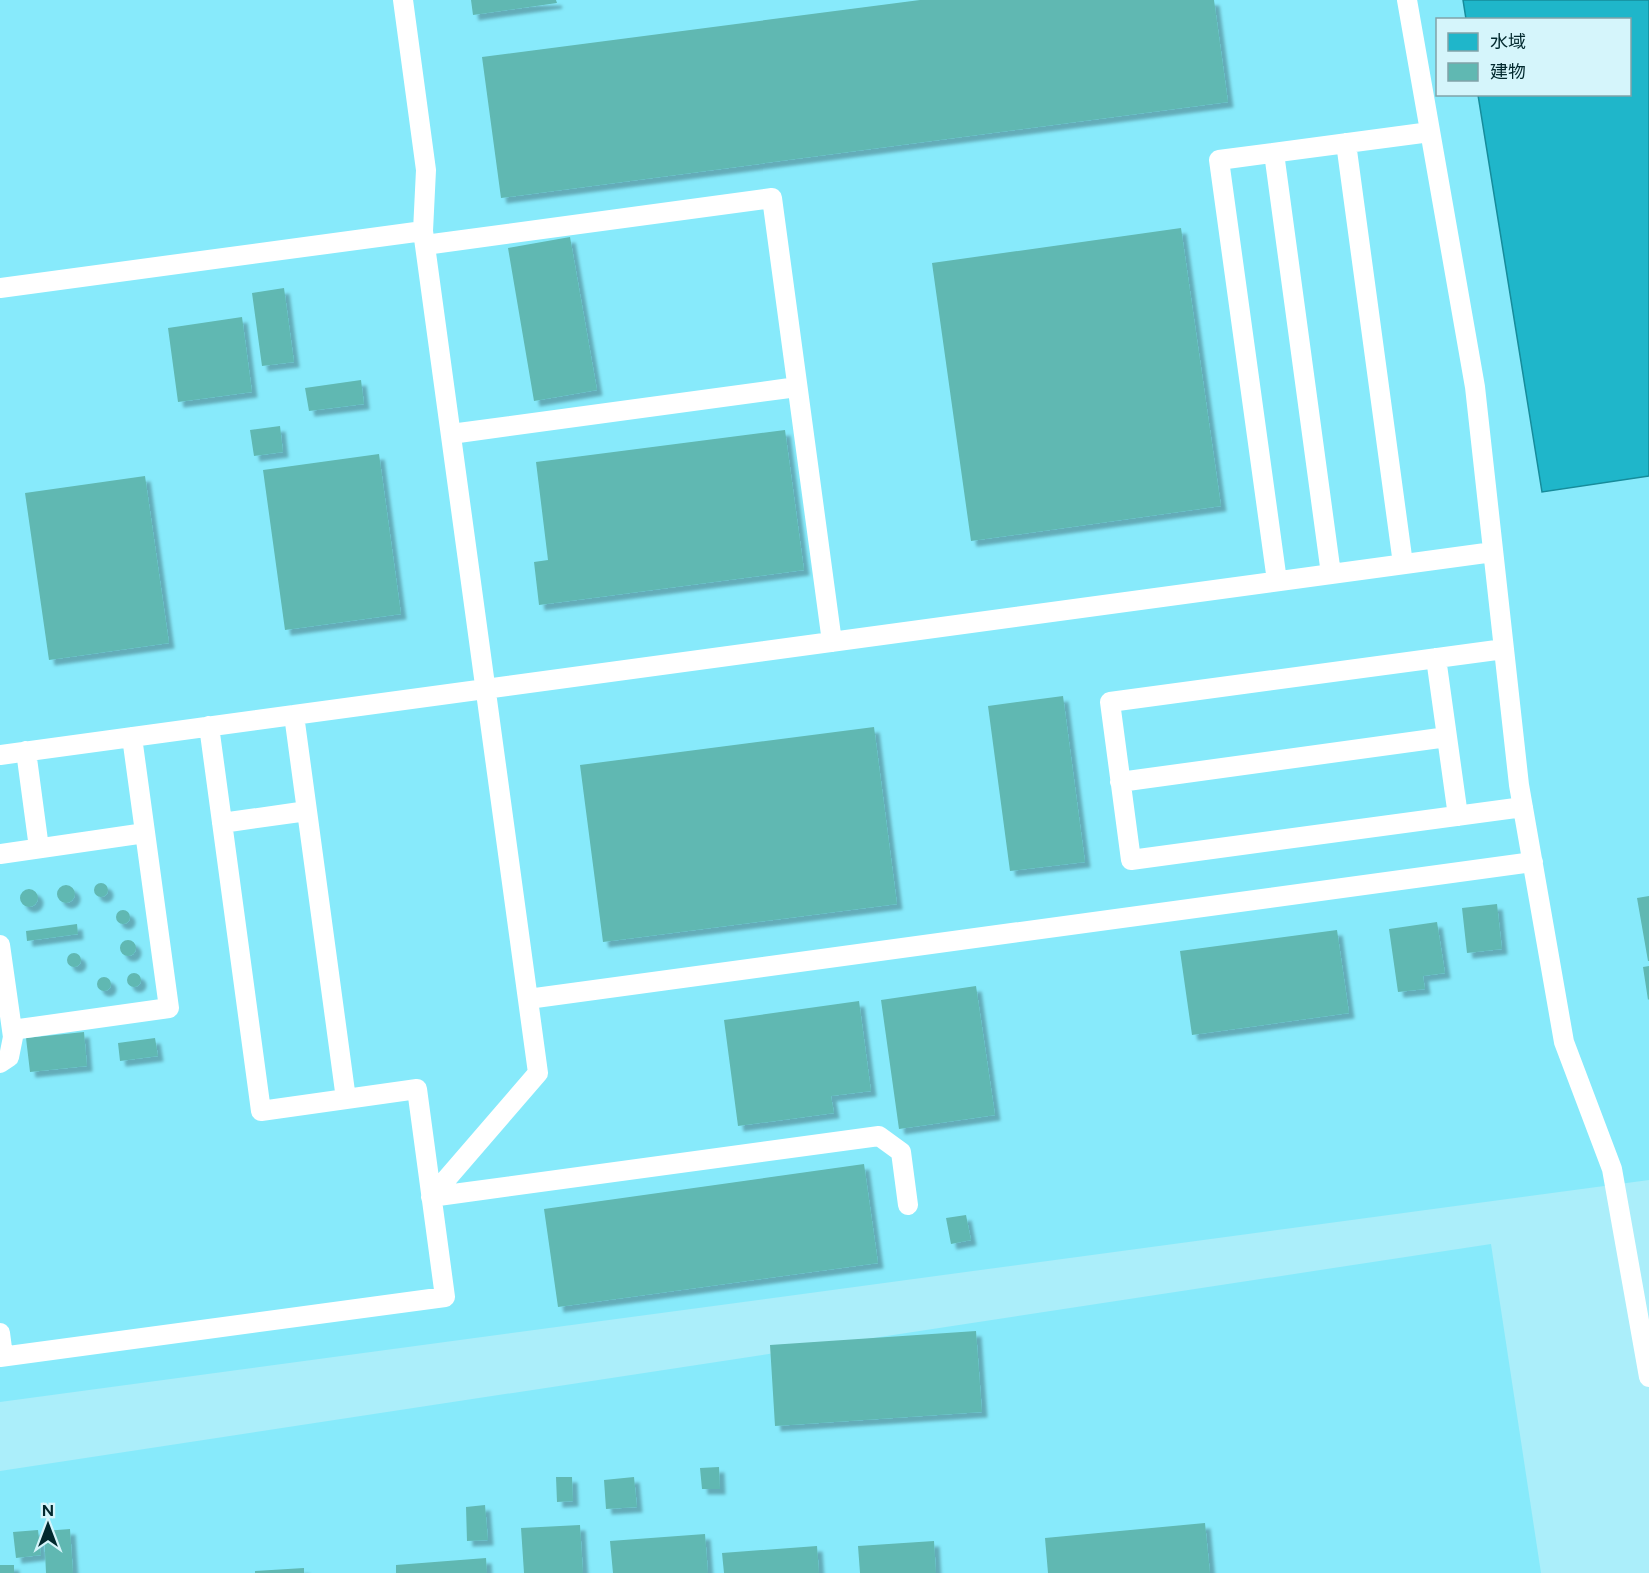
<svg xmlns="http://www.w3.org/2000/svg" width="1649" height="1573" viewBox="0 0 1649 1573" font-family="Figtree,'Noto Sans JP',sans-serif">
  <defs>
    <filter id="shadow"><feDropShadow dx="5.5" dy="5.5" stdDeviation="1.5" flood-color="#0004"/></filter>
  </defs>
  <rect width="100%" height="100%" fill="#abeefa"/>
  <path fill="#87eafb" d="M 0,0 L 1463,0 L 1466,19 L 1438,20 L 1438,94 L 1478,95 L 1542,491 L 1649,476 L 1649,1180 L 0,1402 Z
    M 1491,1244 L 1541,1573 L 0,1573 L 0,1471 Z"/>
  <path fill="#1fb6ca" stroke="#168c9b" stroke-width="1.5" d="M 1463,0 L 1649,0 L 1649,476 L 1542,492 L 1478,95 L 1630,94 L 1630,20 L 1466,19 Z"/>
  <path fill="#60b8b2" filter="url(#shadow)" d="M 471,0 L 556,0 L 557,3 L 473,15 Z
    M 920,0 L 1214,0 L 1228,102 L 501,198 L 482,57 Z
    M 1181,228 L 1221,506 L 971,541 L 932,263 Z
    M 570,237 L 597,390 L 534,401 L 508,248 Z
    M 284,288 L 294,362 L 262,366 L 252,293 Z
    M 242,317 L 252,392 L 178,402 L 168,328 Z
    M 361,380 L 364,404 L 309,411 L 305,388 Z
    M 280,426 L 283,452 L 254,456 L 250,430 Z
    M 785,430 L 804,570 L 539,605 L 534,562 L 548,560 L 536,462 Z
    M 379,454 L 401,614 L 285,630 L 263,470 Z
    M 145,476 L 169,643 L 49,660 L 25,493 Z
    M 1063,696 L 1085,862 L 1010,871 L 988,706 Z
    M 874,727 L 897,904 L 603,942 L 580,765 Z
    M94 890a7 7 0 1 1 14 0a7 7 0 1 1-14 0Z
    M57 894a9 9 0 1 1 18 0a9 9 0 1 1-18 0Z
    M20 898a9 9 0 1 1 18 0a9 9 0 1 1-18 0Z
    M 1649,896 L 1649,961 L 1648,961 L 1637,898 Z
    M 1497,904 L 1502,949 L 1467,953 L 1462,908 Z
    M116 917a7 7 0 1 1 14 0a7 7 0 1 1-14 0Z
    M 1437,922 L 1445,973 L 1423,976 L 1425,989 L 1398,992 L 1389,929 Z
    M 77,924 L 78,934 L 27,941 L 26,931 Z
    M 1337,930 L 1349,1013 L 1192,1035 L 1180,951 Z
    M120 948a8 8 0 1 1 16 0a8 8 0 1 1-16 0Z
    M67 960a7 7 0 1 1 14 0a7 7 0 1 1-14 0Z
    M 1649,966 L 1649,999 L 1648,1000 L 1643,967 Z
    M127 980a7 7 0 1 1 14 0a7 7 0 1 1-14 0Z
    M97 984a7 7 0 1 1 14 0a7 7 0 1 1-14 0Z
    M 976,986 L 995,1115 L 899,1129 L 881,1000 Z
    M 859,1001 L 871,1091 L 831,1096 L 834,1113 L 738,1126 L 724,1020 Z
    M 84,1032 L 87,1066 L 30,1072 L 26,1038 Z
    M 155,1038 L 158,1056 L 120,1061 L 118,1043 Z
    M 864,1164 L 878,1263 L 558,1307 L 544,1209 Z
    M 966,1215 L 971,1240 L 951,1244 L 946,1218 Z
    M 976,1331 L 982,1412 L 775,1426 L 770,1345 Z
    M 719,1467 L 720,1489 L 702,1489 L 700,1468 Z
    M 556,1477 L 572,1477 L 573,1501 L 557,1502 Z
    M 634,1477 L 637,1507 L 606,1509 L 604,1480 Z
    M 485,1505 L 488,1540 L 467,1541 L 466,1507 Z
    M 1205,1523 L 1210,1573 L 1048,1573 L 1045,1538 Z
    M 580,1525 L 583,1573 L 524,1573 L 521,1528 Z
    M 70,1529 L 73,1573 L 46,1573 L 44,1531 Z
    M 38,1530 L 41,1555 L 16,1558 L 13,1532 Z
    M 705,1534 L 708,1573 L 613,1573 L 610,1541 Z
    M 934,1541 L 936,1573 L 860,1573 L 858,1546 Z
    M 817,1546 L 819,1573 L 724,1573 L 722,1553 Z
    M 486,1558 L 487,1573 L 396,1573 L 396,1565 Z
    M 0,1565 L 14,1565 L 14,1573 L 0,1573 Z
    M 304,1568 L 304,1573 L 255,1573 L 255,1571 Z"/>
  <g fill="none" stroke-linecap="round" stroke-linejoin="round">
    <path stroke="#fff" stroke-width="20" d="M 403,0 L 426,170 L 423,231 L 538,1073 L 431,1197
      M 1407,0 L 1475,387 L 1519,785 L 1564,1042 L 1612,1169 L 1649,1377
      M 1346,143 L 1403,564
      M 1274,153 L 1331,574
      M 425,245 L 772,198 L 832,642
      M 0,288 L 423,231
      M 451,434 L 797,387
      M 1277,581 L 1219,160 L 1430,132
      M 1504,649 L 1110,702 L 1131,860 L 1523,807
      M 1436,658 L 1458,816
      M 294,715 L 346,1099
      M 26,751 L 39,848
      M 0,755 L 1493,552
      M 1120,782 L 1447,737
      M 222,823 L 307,811
      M 0,854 L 145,833
      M 0,945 L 13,1037 L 9,1057 L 0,1063
      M 528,999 L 1533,862
      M 12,1030 L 169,1008 L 132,737
      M 431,1197 L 879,1136 L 901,1152 L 908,1205
      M 0,1333 L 3,1356
      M 0,1357 L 445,1297 L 417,1089 L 261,1111 L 209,726"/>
  </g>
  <rect x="1436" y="18" width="195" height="78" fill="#d5f5fb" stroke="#81a3a9" stroke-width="1.5"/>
  <rect x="1448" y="33" width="30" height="18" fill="#1fb6ca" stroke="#81a3a9" stroke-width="1.5"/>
  <text x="1490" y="48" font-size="18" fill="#02292e">水域</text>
  <rect x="1448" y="63" width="30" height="18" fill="#60b8b2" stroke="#81a3a9" stroke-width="1.5"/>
  <text x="1490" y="78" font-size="18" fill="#02292e">建物</text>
  <g transform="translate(48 1525)" stroke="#d5f5fb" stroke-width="4.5" paint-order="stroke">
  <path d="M0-4.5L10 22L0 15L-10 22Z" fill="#02292e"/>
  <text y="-9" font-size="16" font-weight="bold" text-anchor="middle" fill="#02292e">N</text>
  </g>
</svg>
